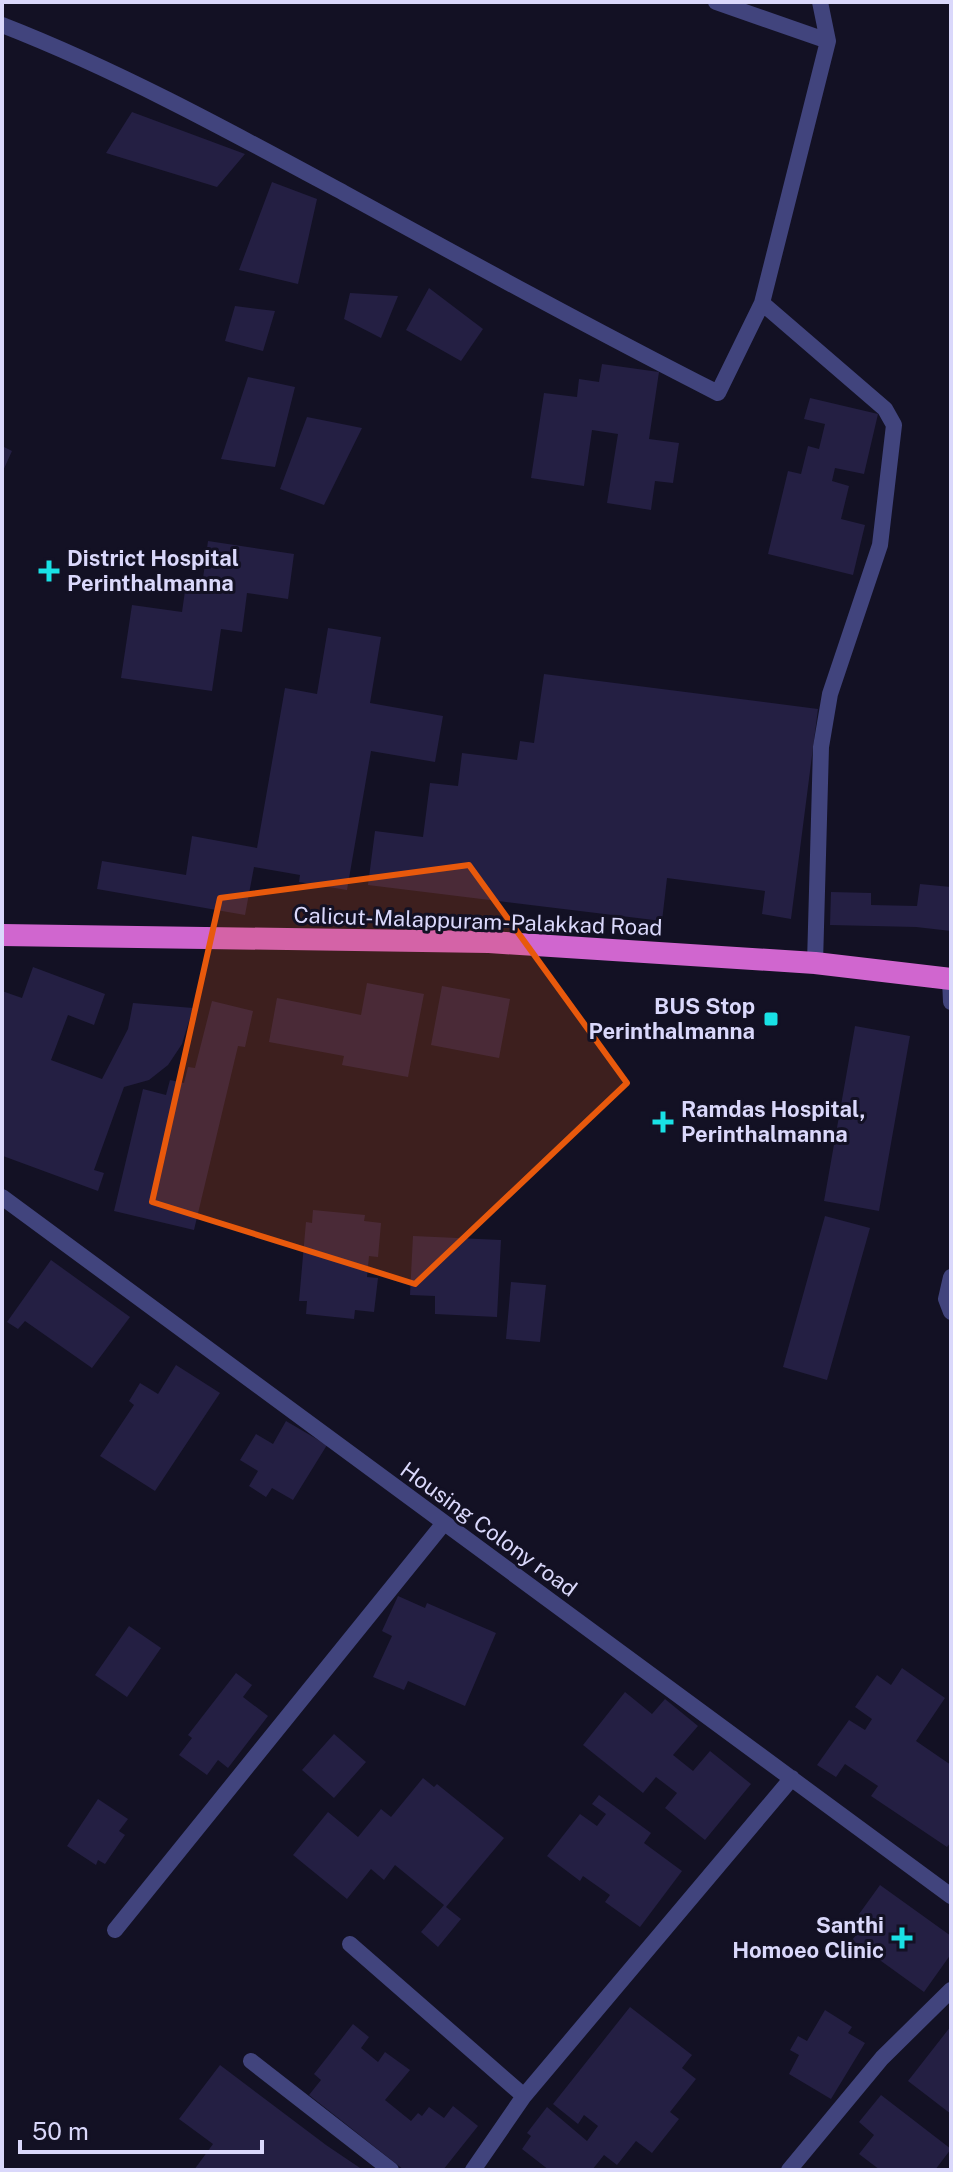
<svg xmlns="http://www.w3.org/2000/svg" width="953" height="2172" viewBox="0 0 953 2172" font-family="'Public Sans',sans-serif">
  <rect width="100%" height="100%" fill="#131124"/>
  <path fill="#241f43" d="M 132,112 L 245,154 L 217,187 L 106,153 Z
    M 272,182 L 317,199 L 298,284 L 239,270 Z
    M 429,288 L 483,329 L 461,361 L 406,330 Z
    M 350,293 L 398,296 L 381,338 L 344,319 Z
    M 235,306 L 275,311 L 263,351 L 225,341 Z
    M 602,364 L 659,372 L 649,439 L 679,443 L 673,483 L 655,481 L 651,510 L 607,503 L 618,434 L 592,430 L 584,486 L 531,478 L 544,393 L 577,397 L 579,379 L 599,382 Z
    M 248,377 L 295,387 L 275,467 L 221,459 Z
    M 810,398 L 878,414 L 864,474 L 835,468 L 832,481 L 849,486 L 841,519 L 865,525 L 853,575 L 768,554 L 788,471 L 801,474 L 808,446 L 819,449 L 825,424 L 804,419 Z
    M 307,417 L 362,428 L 324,505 L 280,489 Z
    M 2,446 L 12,451 L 2,473 Z
    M 208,541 L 294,554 L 288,599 L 247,593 L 242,632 L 221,629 L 212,691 L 121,678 L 132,605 L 182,612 L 186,584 L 202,586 Z
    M 328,628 L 381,637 L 370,703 L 443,716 L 435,762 L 371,751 L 347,890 L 299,882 L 300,875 L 254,867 L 245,915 L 97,889 L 102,861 L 186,875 L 192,836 L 257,848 L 285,688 L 317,694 Z
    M 544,674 L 818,709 L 791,919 L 762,914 L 765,891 L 667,878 L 662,921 L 368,885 L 375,831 L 423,837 L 430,783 L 458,786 L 462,753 L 517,760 L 520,741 L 534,743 Z
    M 920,884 L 951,887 L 951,931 L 916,927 L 830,925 L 831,892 L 871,893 L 871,905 L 917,906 Z
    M 33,967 L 105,994 L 94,1025 L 68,1015 L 51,1060 L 102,1079 L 128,1029 L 133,1003 L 193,1008 L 182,1044 L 168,1065 L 149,1080 L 124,1087 L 94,1170 L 104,1173 L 98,1191 L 3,1156 L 2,991 L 22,998 Z
    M 367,983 L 424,994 L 408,1077 L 342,1065 L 344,1056 L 269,1042 L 277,998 L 361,1015 Z
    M 442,986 L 510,999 L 499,1058 L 431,1045 Z
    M 212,1001 L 253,1011 L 245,1047 L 238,1046 L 194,1230 L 114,1211 L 143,1089 L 166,1095 L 170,1080 L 184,1083 L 188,1067 L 195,1068 Z
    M 855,1026 L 910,1036 L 879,1211 L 824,1201 Z
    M 313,1210 L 365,1215 L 364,1221 L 381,1223 L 378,1257 L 369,1256 L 367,1277 L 378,1278 L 374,1312 L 355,1310 L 354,1319 L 306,1314 L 307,1301 L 299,1301 L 306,1222 L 312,1223 Z
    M 825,1216 L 870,1228 L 827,1380 L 783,1367 Z
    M 413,1236 L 501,1240 L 497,1317 L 435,1314 L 435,1296 L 410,1295 Z
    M 51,1260 L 130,1317 L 92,1368 L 25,1321 L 18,1329 L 7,1322 Z
    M 511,1282 L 546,1285 L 540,1342 L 506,1339 Z
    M 176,1365 L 220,1393 L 155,1491 L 100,1456 L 134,1405 L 129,1401 L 140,1383 L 158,1394 Z
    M 286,1421 L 327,1445 L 293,1500 L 272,1488 L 266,1497 L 249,1486 L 258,1471 L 240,1460 L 256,1434 L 273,1444 Z
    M 398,1596 L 425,1608 L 427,1603 L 496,1633 L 465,1706 L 408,1681 L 404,1690 L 373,1677 L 392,1636 L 382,1631 Z
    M 129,1626 L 161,1648 L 127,1697 L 95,1675 Z
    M 902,1668 L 945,1698 L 916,1741 L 951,1765 L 951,1842 L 947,1847 L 871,1796 L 878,1786 L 845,1764 L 836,1777 L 817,1765 L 849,1720 L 865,1730 L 872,1719 L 855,1707 L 877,1675 L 891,1685 Z
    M 236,1673 L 252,1685 L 243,1697 L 268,1716 L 228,1768 L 218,1760 L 207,1775 L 179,1755 L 192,1738 L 188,1735 Z
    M 625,1692 L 652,1714 L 665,1699 L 698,1726 L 673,1755 L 693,1771 L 710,1751 L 751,1784 L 705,1840 L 665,1808 L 677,1793 L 656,1777 L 643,1793 L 583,1745 Z
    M 334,1734 L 366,1762 L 334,1798 L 302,1770 Z
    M 423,1778 L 434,1787 L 437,1784 L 504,1838 L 446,1907 L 461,1919 L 438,1947 L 421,1932 L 444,1905 L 395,1865 L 384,1880 L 371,1869 L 347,1899 L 293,1855 L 328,1812 L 358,1837 L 381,1809 L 391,1817 Z
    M 599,1795 L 651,1833 L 644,1843 L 682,1871 L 640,1927 L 605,1902 L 610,1895 L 583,1876 L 580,1881 L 547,1856 L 580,1814 L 597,1826 L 606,1814 L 592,1804 Z
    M 98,1799 L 128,1819 L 119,1831 L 125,1835 L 105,1864 L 98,1860 L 96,1865 L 67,1846 Z
    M 880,1885 L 951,1936 L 951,1954 L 924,1992 L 852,1940 L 857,1934 L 849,1928 Z
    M 630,2007 L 692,2055 L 682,2068 L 696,2079 L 670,2112 L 679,2119 L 652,2153 L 636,2141 L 617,2165 L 604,2155 L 592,2170 L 549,2170 L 522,2149 L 531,2136 L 527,2133 L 547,2107 L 587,2141 L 598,2126 L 584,2115 L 578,2124 L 553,2104 Z
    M 825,2010 L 852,2027 L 848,2033 L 865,2043 L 831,2099 L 789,2074 L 799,2055 L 790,2050 L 798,2036 L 807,2041 Z
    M 353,2024 L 369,2037 L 361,2048 L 378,2062 L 385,2052 L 410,2070 L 385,2100 L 411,2121 L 418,2113 L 422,2116 L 429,2107 L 444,2118 L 453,2106 L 478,2126 L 443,2170 L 404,2170 L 309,2095 L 321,2080 L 314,2074 Z
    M 951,2026 L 951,2114 L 908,2081 Z
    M 220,2065 L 326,2145 L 363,2170 L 194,2170 L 213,2144 L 179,2119 Z
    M 881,2095 L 951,2149 L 935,2170 L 880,2170 L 859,2154 L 874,2135 L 859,2122 Z"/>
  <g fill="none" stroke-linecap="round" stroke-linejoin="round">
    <path stroke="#41447d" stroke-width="16" d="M 950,979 L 951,1002
      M 951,1277 L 946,1299 L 951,1312"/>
    <path stroke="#41447d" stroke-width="16" d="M 820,2 L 828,41
      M 2,25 C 120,71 233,133 344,193 C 468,261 592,329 718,393 L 762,303 L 828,41 L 716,2
      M 762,303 L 885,409 L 894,425 L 880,545 L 830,694 L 821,747 L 815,963
      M 2,1197 L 951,1896
      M 115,1930 L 444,1523
      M 350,1944 L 524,2096
      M 251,2061 L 391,2170
      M 473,2170 L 524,2096 L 792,1778
      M 789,2170 L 882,2058 L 951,1990"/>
    <path stroke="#d066cf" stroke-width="22" d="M 2,935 L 489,942 L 815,963 L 951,979"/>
  </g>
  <path fill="#e8590c" fill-opacity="0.2" stroke="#e8590c" stroke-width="6" stroke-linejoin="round" d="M 469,865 L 627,1083 L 415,1284 L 152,1202 L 220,898 Z"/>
  <g fill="#19e1e5" stroke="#131124" stroke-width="3">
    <path d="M45 559h8v8h8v8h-8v8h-8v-8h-8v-8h8z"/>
    <rect x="763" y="1011" width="16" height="16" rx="4"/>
    <path d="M659 1110h8v8h8v8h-8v8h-8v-8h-8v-8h8z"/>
    <path d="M898 1926h8v8h8v8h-8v8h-8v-8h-8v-8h8z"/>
  </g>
  <g text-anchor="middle" stroke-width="6" stroke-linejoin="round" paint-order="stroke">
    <g font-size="22" font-weight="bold" fill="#dad8fb" stroke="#131124" text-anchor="start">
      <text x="67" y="566">District Hospital<tspan x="67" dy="25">Perinthalmanna</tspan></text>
      <text x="755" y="1014" text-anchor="end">BUS Stop<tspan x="755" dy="25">Perinthalmanna</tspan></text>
      <text x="681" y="1117">Ramdas Hospital,<tspan x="681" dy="25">Perinthalmanna</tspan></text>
      <text x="884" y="1933" text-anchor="end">Santhi<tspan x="884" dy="25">Homoeo Clinic</tspan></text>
    </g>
    <g font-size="22" fill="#dad8fb" stroke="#131124">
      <text transform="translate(478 921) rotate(2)" y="8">Calicut-Malappuram-Palakkad Road</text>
      <text transform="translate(489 1529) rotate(36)" y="8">Housing Colony road</text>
    </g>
  </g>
  <rect width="953" height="2172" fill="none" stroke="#dad8fb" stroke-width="8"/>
  <path d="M20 2140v12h242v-12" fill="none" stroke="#dad8fb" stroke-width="4"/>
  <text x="32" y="2140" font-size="24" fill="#dad8fb" stroke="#131124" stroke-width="6" paint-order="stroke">50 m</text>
</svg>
